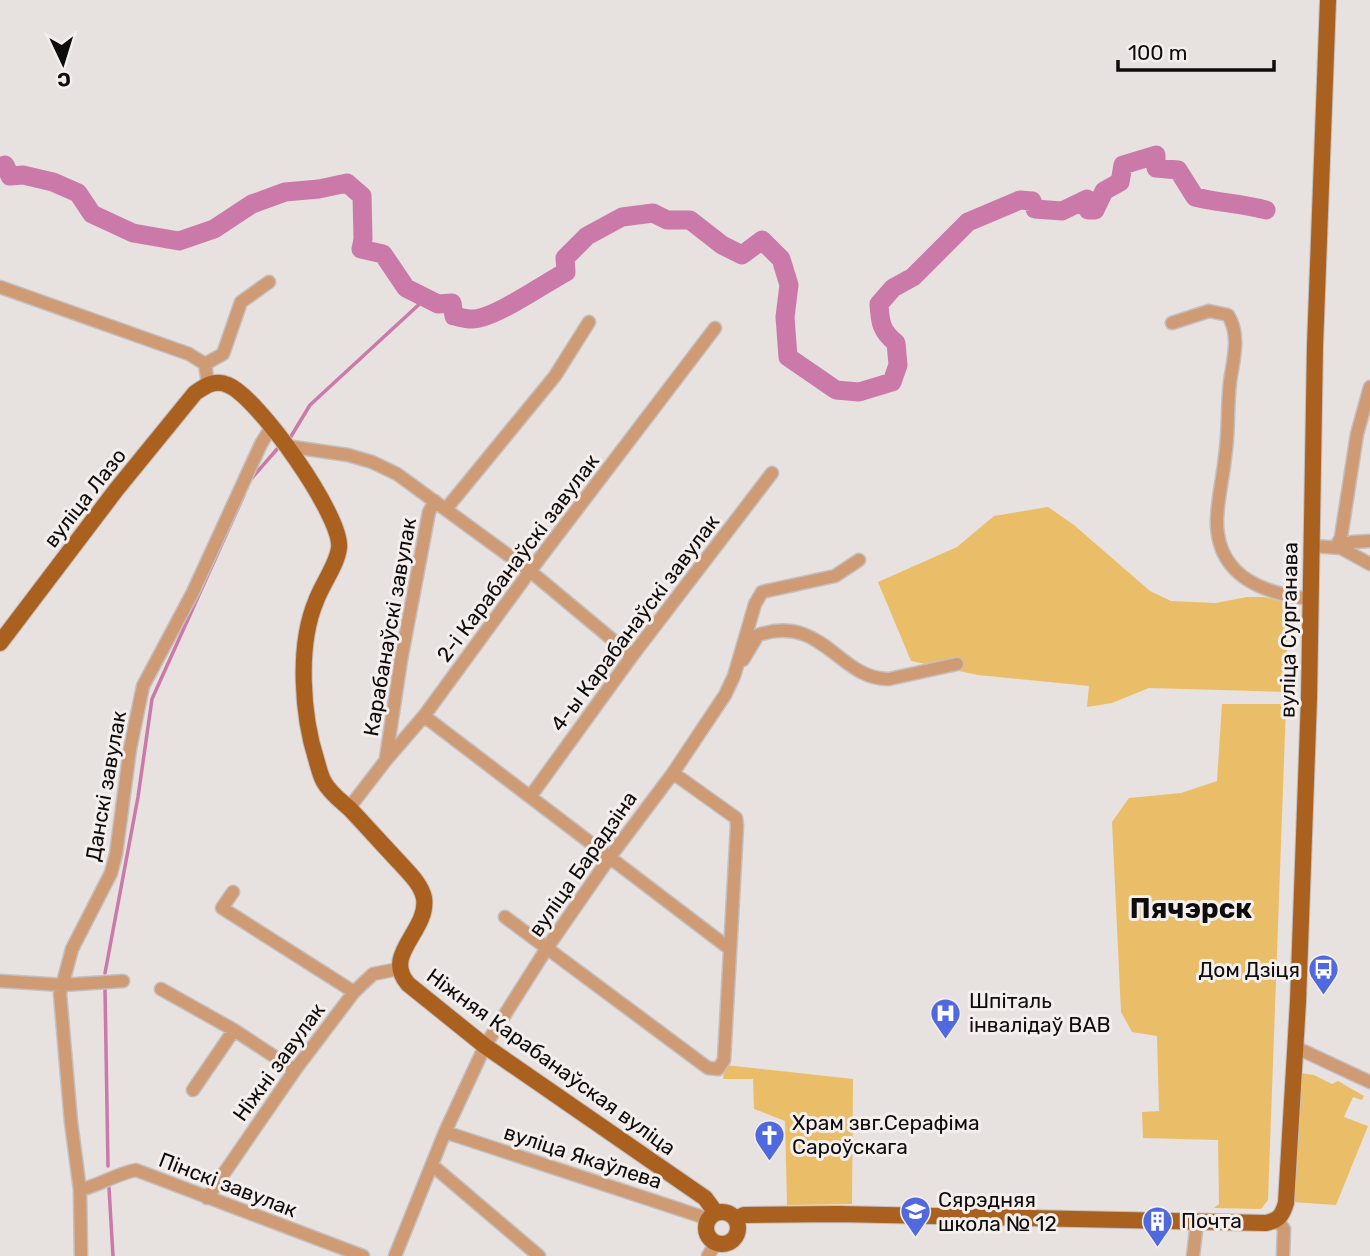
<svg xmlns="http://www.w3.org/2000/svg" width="1370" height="1256" viewBox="0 0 1370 1256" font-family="Rubik,sans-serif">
  <rect width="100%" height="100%" fill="#e7e1e0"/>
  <path fill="#eabe69" d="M 1048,507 L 1074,525 L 1150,591 L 1171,601 L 1216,603 L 1247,597 L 1264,597 L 1288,603 L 1286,692 L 1149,688 L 1112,703 L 1087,707 L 1089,686 L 978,675 L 911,661 L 878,582 L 957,547 L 994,516 Z
    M 1222,704 L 1281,704 L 1286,706 L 1268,1200 L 1261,1209 L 1214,1208 L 1219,1204 L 1218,1140 L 1143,1138 L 1142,1112 L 1159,1111 L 1157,1036 L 1132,1032 L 1121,1012 L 1112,822 L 1129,798 L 1181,793 L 1217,781 Z
    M 725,1065 L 853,1079 L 852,1204 L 787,1205 L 785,1121 L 754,1109 L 753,1079 L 723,1079 Z
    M 1294,1072 L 1314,1075 L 1332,1084 L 1338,1081 L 1364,1096 L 1362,1100 L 1353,1097 L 1344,1117 L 1368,1126 L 1336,1205 L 1291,1202 Z"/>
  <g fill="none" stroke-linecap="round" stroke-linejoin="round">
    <path stroke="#cb79a9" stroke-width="3.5" d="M 290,438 L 310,405 L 426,298
      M 252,478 L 278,448
      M 105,973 L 138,797 L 152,699 L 244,495
      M 105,989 L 108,1166
      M 109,1188 L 113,1256"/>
    <path stroke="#cb79a9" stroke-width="19" d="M 0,167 L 5,165 L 10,176 L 23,175 L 53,182 L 78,193 L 92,214 L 133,233 L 179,241 L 214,229 L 252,204 L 285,192 L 319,189 L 347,183 L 362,196 L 363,239 L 361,249 L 383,254 L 406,288 L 438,304 L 452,303 L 454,316 C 459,317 466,319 471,319 C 493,320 545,283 566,272 L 565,258 L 587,236 L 622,217 L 653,213 L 667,220 L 690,220 L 722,245 L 742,255 L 762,240 L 781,259 L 789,285 L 785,317 L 788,357 L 836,390 L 859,392 L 892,382 L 898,365 L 896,343 C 881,331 880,322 879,304 L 893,288 L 913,277 L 968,222 L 1020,200 L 1032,201 L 1035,209 L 1062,211 L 1087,199 L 1088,210 L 1095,210 L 1104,191 L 1120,182 L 1123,165 L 1156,155 L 1156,168 L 1178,170 L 1195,197 C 1218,203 1242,203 1266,210"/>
    <defs>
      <path id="minor" d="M 0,287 L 189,354 L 205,364 L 208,384
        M 1172,323 L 1209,311 L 1228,315 C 1241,336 1233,360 1230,382 C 1227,407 1229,432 1225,457 C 1223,479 1216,504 1217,526 C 1220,578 1265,594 1311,599
        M 205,364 L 223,354 L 241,302 L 269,282
        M 286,446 L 348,455 L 372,462 L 397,474 L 530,571 L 632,656
        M 446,509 L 555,376 L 589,322
        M 1313,546 L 1341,548 L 1370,564
        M 1336,547 L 1341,537 L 1357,434 L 1370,387
        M 1337,547 L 1352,542 L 1370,541
        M 743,660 L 758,635 C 823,613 839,680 889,679 L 957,664
        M 424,716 L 730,949
        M 386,758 L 401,660 L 429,512 L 435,501
        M 530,797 L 632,656 L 772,473
        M 349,808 L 386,760 L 424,716 L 530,571 L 715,328
        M 233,892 L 222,908 L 354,992
        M 505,917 L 708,1068 L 718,1069 L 724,1060 L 737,826 L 736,818 L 673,773
        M 0,981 L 62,985 L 123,981
        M 161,989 L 234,1030 L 295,1070
        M 1295,1047 L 1370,1082
        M 193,1090 L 234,1030
        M 445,1132 L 709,1219
        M 432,1165 L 539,1256
        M 80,1190 C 100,1185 116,1174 136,1170 L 363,1256
        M 207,1198 L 295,1070 L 354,992 L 373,974 L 398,969
        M 1277,1220 L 1284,1229 L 1283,1256
        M 81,1256 L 80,1190 L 71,1122 L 60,994 L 72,949 L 111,873 L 116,854 L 130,749 L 143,686 L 193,592 L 261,444 L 272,426
        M 395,1256 L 445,1132 L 485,1046 L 547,948 L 610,857 L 673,773 L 725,695 L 734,676 L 755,604 L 762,592 L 835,576 L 859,560
        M 708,1256 L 716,1243
        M 1193,1256 L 1197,1222"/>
      <path id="major" d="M 0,643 L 116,490 L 195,393 C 205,386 215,379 228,385 C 258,397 343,517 339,548 C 337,565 322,584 316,601 C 297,646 302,716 317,762 C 319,769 321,777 324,782 C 330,793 341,801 350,809 C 367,827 383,845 400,863 C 409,873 421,884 424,898 C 429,931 382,954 408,984 L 485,1046 L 705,1198 L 716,1213
        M706 1228a16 16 0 1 1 32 0a16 16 0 1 1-32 0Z
        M 735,1219 L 744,1215 L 837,1214 L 1266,1223 C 1279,1220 1282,1216 1286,1203 L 1298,1002 L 1309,698 L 1315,346 L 1328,0"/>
    </defs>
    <use href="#minor" stroke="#c4bfbe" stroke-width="15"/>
    <use href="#major" stroke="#c4bfbe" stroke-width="18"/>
    <use href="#minor" stroke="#ce9b75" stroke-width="12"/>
    <use href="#major" stroke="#aa611f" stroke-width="16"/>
  </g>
  <defs>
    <symbol id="bus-pin" viewBox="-11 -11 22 30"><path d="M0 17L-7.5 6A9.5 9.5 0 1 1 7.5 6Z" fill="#5169de" stroke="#f4eeed"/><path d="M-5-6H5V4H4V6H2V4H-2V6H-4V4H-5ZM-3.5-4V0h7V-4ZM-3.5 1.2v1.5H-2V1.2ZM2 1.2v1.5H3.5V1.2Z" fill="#fff"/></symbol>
    <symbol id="hospital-pin" viewBox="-11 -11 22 30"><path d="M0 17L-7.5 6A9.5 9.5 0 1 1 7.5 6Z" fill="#5169de" stroke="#f4eeed"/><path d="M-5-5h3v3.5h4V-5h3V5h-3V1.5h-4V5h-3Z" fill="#fff"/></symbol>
    <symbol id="church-pin" viewBox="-11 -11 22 30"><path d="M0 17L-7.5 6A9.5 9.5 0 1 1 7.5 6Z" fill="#5169de" stroke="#f4eeed"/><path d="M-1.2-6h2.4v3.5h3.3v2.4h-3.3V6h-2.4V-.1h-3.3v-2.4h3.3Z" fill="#fff"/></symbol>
    <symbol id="school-pin" viewBox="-11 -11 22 30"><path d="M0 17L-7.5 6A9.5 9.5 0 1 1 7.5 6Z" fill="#5169de" stroke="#f4eeed"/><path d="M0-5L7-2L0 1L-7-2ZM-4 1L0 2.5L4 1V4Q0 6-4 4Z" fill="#fff"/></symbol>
    <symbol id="building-pin" viewBox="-11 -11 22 30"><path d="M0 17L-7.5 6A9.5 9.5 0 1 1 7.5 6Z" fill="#5169de" stroke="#f4eeed"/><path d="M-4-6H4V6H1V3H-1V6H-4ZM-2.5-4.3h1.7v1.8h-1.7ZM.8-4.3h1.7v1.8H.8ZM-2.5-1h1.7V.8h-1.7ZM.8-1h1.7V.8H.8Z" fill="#fff"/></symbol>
  </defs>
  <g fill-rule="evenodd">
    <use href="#bus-pin" x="1306" y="952" width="35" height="47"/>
    <use href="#hospital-pin" x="928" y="996" width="35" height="47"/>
    <use href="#church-pin" x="752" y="1118" width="35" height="47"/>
    <use href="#school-pin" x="898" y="1194" width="35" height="47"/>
    <use href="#building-pin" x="1140" y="1204" width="35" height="47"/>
  </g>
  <g text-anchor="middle" stroke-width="6" stroke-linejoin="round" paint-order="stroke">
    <g font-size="21" fill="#0e0d0c" stroke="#f4eeed">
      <text transform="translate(85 498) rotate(-52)" y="7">вуліца Лазо</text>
      <text transform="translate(518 558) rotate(-53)" y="7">2-і Карабанаўскі завулак</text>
      <text transform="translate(635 623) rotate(-53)" y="7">4-ы Карабанаўскі завулак</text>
      <text transform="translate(390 627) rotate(-80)" y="7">Карабанаўскі завулак</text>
      <text transform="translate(1289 630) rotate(-89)" y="7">вуліца Сурганава</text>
      <text transform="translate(106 786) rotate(-80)" y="7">Данскі завулак</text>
      <text transform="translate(583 864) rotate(-55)" y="7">вуліца Барадзіна</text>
      <text transform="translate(279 1062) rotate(-54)" y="7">Ніжні завулак</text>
      <text transform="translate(551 1062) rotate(36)" y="7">Ніжняя Карабанаўская вуліца</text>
      <text transform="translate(583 1157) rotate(18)" y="7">вуліца Якаўлева</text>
      <text transform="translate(228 1185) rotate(21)" y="7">Пінскі завулак</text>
    </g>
    <g font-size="21" fill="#0e0d0c" stroke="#f4eeed" text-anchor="start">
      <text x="1300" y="977" text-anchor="end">Дом Дзіця</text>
      <text x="969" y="1008">Шпіталь<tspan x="969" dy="24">інвалідаў ВАВ</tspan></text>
      <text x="792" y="1130">Храм звг.Серафіма<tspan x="792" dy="24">Сароўскага</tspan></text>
      <text x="938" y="1207">Сярэдняя<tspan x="938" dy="24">школа № 12</tspan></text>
      <text x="1181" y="1228">Почта</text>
    </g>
    <g font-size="28" font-weight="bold" fill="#0e0d0c" stroke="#f4eeed">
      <text x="1191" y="918">Пячэрск</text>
    </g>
  </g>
  <g transform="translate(63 63) rotate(176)" stroke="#f4eeed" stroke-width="5" paint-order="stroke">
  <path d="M0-5L12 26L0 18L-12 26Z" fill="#0e0d0c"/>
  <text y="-10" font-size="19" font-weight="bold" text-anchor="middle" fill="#0e0d0c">С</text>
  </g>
  <path d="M1118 60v10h156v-10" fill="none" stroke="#0e0d0c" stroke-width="3.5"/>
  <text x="1128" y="60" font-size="21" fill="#0e0d0c" stroke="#f4eeed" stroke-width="5" paint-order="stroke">100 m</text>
</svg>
